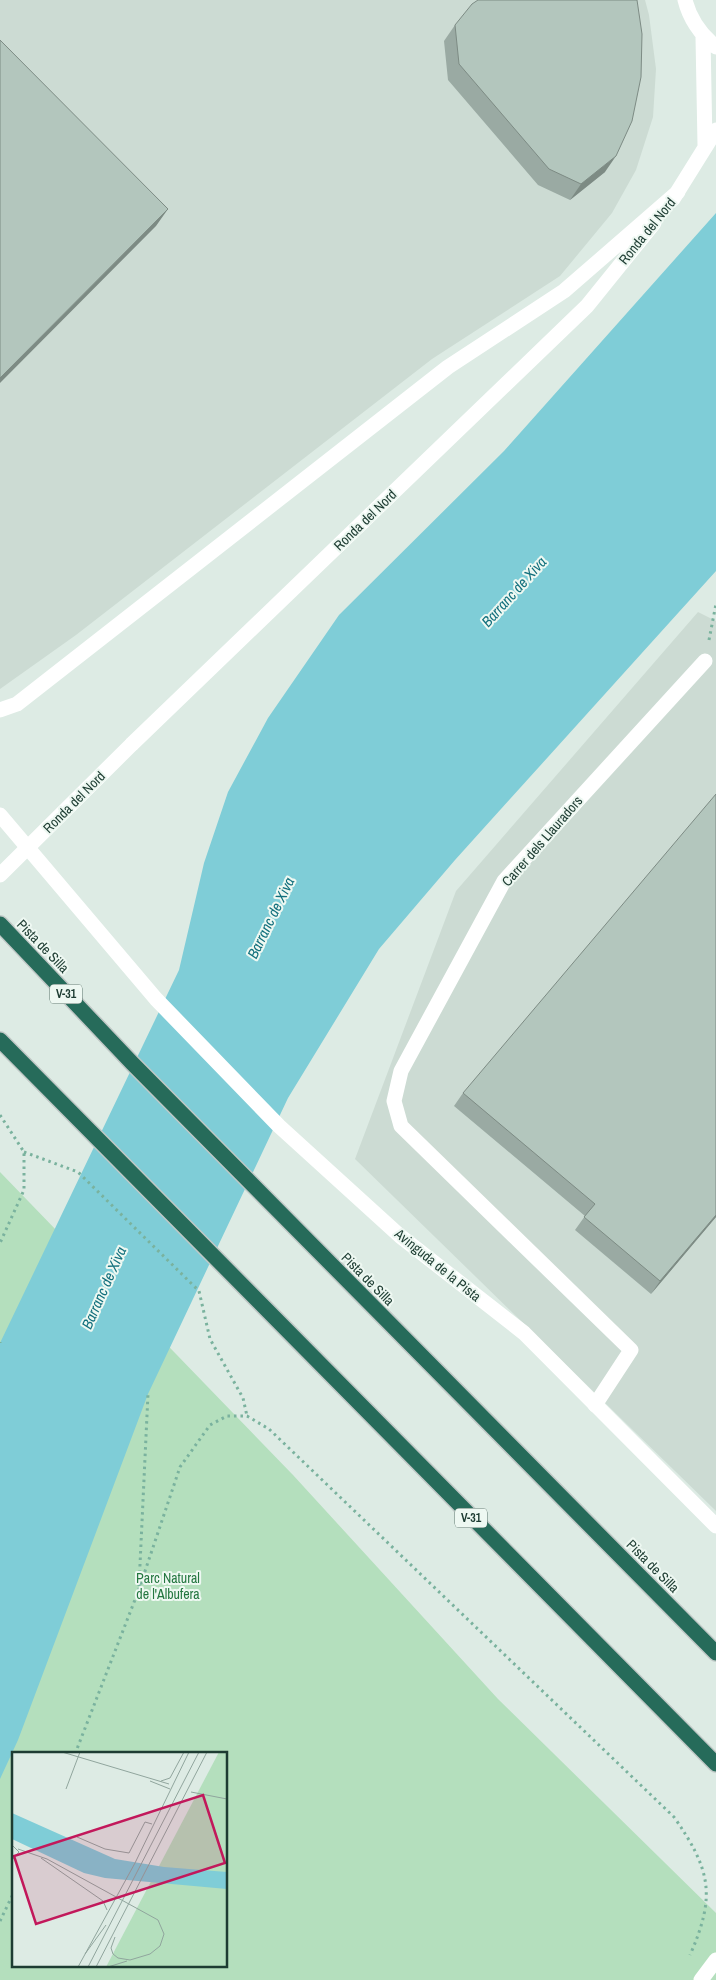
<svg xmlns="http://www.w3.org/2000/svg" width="716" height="1980" viewBox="0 0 716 1980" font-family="'Archivo Narrow',sans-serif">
  <rect width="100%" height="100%" fill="#ddebe4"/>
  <path fill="#ccdbd3" d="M 0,0 L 645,0 L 649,15 L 656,69 L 653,117 L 636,170 L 612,213 L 560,276 L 432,359 L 76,635 L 0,689 Z
    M 698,612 L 716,621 L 716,1511 L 355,1159 L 456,891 Z"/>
  <path fill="#b4dfbd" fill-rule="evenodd" d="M 0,1172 L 293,1475 L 498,1699 L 716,1913 L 716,1980 L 0,1980 ZM 14,1754 L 226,1754 L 226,1966 L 14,1966 Z"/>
  <path fill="#7fcdd7" d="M 716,213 L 716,571 L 455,860 L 379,949 L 288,1098 L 148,1394 L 18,1740 L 0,1779 L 0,1343 L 179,970 L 204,863 L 228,792 L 268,718 L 339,615 L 504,451 Z"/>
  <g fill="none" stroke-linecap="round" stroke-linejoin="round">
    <defs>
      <path id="motorway" d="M 0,924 L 132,1063 L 716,1653
        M 0,1040 L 716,1764"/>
    </defs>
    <use href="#motorway" stroke="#c0c8c6" stroke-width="18"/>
    <path stroke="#7ab29e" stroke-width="3" stroke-dasharray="2.5 4" stroke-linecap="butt" d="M 709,640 L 716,604
      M 0,1115 L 24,1152 L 24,1190 L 0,1243
      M 24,1152 L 78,1172 L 199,1291 L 210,1339 L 243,1398 L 247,1416
      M 0,1343 L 0,1342
      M 139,1586 L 148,1394
      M 75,1754 L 138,1592 L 180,1467 L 210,1425 L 227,1416 L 247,1416 L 269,1429 L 674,1817 C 711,1870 716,1896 690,1955
      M 0,1921 L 14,1892"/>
    <path stroke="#fff" stroke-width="15" d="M 595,1405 L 631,1350 L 401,1126 L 394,1101 L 401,1071 L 504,881 L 705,661
      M 701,1980 L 716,1960"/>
    <path stroke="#fff" stroke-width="15" d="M 685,0 C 690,20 700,34 716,47
      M 703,37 L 705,145
      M 673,199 L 716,130
      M 0,710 L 17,704 L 448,367 L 564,291 L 678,192
      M 132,744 L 587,306 L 654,223
      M 0,815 L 156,999 L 279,1126 L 400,1236 L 524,1333 L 716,1526"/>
    <use href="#motorway" stroke="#266b5a" stroke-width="15"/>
    <path stroke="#fff" stroke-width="15" d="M 0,875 L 132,744"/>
  </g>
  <path fill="#9aaaa3" d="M 455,25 L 605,172 L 570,200 L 538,185 L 448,80 L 444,41 Z
    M 463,1093 L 716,1217 L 651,1294 L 575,1230 L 585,1216 L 454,1106 Z"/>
  <path fill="#7d8b84" d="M 616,156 L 605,172 L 570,200 L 581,184 Z
    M 168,209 L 156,226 L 0,383 L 0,378 Z
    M 716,1215 L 716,1217 L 651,1294 L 660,1281 Z"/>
  <path fill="#b3c6bd" stroke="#7d8b84" d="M 478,0 L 637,0 L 642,34 L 641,77 L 632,121 L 616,156 L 581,184 L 549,169 L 459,64 L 455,25 L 472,4 Z
    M 0,40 L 168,209 L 0,378 Z
    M 716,794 L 716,1215 L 660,1281 L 584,1217 L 595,1204 L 463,1093 Z"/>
  <g text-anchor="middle" stroke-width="4" stroke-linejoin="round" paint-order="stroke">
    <g fill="#eef8f2" stroke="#5c746c" stroke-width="1">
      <rect x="50" y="984.5" width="32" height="19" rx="4"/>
      <rect x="455" y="1508.5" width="32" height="19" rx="4"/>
    </g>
    <g font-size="12" font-weight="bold" fill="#1d3c32">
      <text x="66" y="998">V-31</text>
      <text x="471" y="1522">V-31</text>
    </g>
    <g font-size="14" fill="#1d3c32" stroke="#eef8f2">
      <text transform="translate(647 231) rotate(-51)" y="5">Ronda del Nord</text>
      <text transform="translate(365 520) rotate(-44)" y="5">Ronda del Nord</text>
      <text transform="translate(74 802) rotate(-45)" y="5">Ronda del Nord</text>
      <text transform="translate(542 841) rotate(-49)" y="5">Carrer dels Llauradors</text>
      <text transform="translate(43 946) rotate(46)" y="5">Pista de Silla</text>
      <text transform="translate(438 1265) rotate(39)" y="5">Avinguda de la Pista</text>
      <text transform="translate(368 1279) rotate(45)" y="5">Pista de Silla</text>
      <text transform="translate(653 1566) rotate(45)" y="5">Pista de Silla</text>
    </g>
    <g font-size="14" fill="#247740" stroke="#eef8f2">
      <text x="168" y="1583">Parc Natural<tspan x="168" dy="16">de l'Albufera</tspan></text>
    </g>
    <g font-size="15" font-style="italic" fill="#12707d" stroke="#eef8f2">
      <text transform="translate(514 592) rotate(-48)" y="5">Barranc de Xiva</text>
      <text transform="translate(271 918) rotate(-64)" y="5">Barranc de Xiva</text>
      <text transform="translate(104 1288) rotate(-66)" y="5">Barranc de Xiva</text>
    </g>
  </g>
  <g transform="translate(12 1752)">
    <rect width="215" height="215" fill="#ddebe4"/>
    <path d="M 207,0 L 215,0 L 215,215 L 94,215 Z" fill="#b4dfbd"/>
    <path d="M 0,61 L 103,107 L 152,115 L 215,120 L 215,137 L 93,126 L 72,121 L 0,87 Z" fill="#7fcdd7"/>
    <path fill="none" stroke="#90a59d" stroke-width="1" d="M 50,0 L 157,32M 138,29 L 158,37M 149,29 L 158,26 L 172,0M 54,37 L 68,0M 179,40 L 215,47M 65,85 L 93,97 L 117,101 L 133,70 L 140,72M 0,93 L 7,100 L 0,108M 6,97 L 35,107 L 146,168 L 152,182 L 148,194 L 138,202 L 118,208M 29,106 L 91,149 L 95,158M 103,185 L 99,196 L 101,202 L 106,206 L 118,208M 73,202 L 94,173M 66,215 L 123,111 L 177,0M 76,215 L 187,0M 84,215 L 195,0M 96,215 L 115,209"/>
    <path fill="#c2185b" fill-opacity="0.15" stroke="#c2185b" stroke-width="2.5" d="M 191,43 L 213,111 L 24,172 L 2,104 Z"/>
    <rect width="215" height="215" fill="none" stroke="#1d3c32" stroke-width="2.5"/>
  </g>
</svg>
